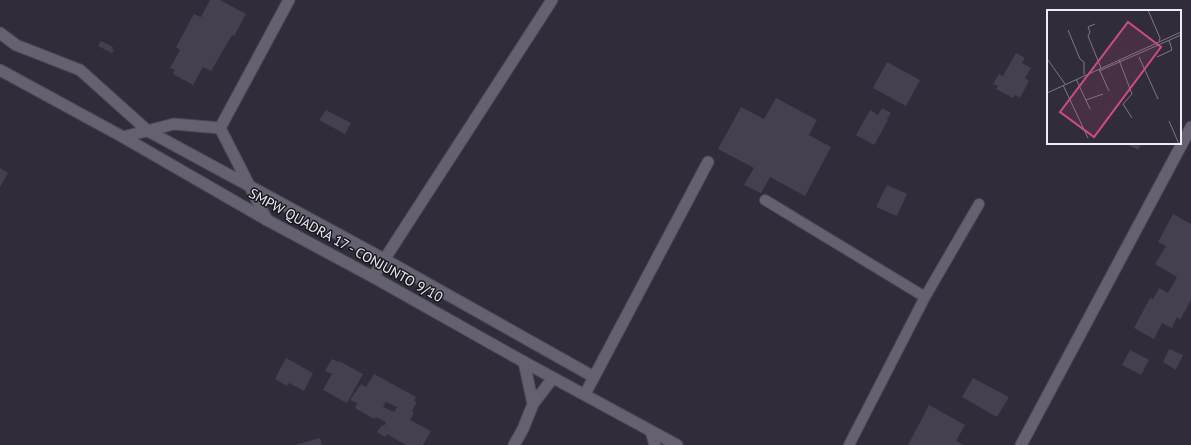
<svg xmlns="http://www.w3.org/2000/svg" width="1191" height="445" viewBox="0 0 1191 445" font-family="'PT Sans',sans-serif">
  <rect width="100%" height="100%" fill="#302c3a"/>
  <path fill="#44404f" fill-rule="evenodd" d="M 210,0 L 220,0 L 246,14 L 234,36 L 232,35 L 211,71 L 203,67 L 193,85 L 173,74 L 175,70 L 170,68 L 180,50 L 176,47 L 194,14 L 201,17 Z
    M 101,41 L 113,47 L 112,49 L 114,50 L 112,53 L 98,46 Z
    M 1016,53 L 1025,58 L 1022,63 L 1031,68 L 1025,78 L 1029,81 L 1020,98 L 1015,95 L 1013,98 L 996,89 L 998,86 L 993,84 L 999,74 L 1003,76 Z
    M 887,62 L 920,80 L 906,106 L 873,88 Z
    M 776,98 L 817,120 L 809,135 L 831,147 L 805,196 L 770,177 L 761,193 L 744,185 L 754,168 L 718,149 L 741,107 L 764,119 Z
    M 882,108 L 891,113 L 887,119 L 888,120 L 874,145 L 856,135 L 870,110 L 878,115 Z
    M 326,110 L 351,123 L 345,134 L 319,120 Z
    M 1125,143 L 1142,143 L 1138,150 Z
    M 0,168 L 8,173 L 0,187 Z
    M 887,185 L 907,194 L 897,216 L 876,207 Z
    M 1173,214 L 1191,224 L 1191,300 L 1180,320 L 1177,317 L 1172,328 L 1162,323 L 1154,339 L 1134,328 L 1150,298 L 1153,299 L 1159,288 L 1168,293 L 1177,277 L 1155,264 L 1166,246 L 1158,242 Z
    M 1169,349 L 1183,355 L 1176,370 L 1163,362 Z
    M 1130,350 L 1149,360 L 1141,375 L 1122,365 Z
    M 286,358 L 313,373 L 304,391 L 289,383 L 287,386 L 275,379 Z
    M 332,359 L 338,362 L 339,361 L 363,374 L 347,403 L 323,390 L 332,374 L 325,371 Z
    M 374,374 L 416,397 L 414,401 L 417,402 L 412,411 L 414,412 L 410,420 L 431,431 L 423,445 L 406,445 L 387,434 L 385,437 L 377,432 L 382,425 L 384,426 L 386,422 L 376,417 L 374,419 L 355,408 L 357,403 L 350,400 L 361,384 L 366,387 ZM 386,402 L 397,407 L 394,412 L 383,407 Z
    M 973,378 L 1009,397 L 997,417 L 962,397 Z
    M 929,405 L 965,425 L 956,441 L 964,445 L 908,445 Z
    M 320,438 L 322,445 L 295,445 Z"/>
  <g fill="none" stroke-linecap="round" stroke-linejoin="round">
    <defs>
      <path id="service" d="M 765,200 L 925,297
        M 849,445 L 925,297 L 979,204"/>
      <path id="minor" d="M 0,33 L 16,45 L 80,70 L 148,131 L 384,259 L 594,377
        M 220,128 L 289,0
        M 220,128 L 267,220
        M 123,137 L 174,124 L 220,128
        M 373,277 L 552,0
        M 524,362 L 533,404
        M 585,394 L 708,162
        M 651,431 L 655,445
        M 514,445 L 523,429 L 533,404 L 553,378
        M 1021,445 L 1191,127"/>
      <path id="tertiary" d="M 0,70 L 123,137 L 267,220 L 373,277 L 524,362 L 677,445"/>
    </defs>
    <use href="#service" stroke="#4b4954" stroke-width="12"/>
    <use href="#minor" stroke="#4b4954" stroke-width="13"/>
    <use href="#tertiary" stroke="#4b4954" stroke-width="13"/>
    <use href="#service" stroke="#656171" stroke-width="10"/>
    <use href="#minor" stroke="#656171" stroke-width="11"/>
    <use href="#tertiary" stroke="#656171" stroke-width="11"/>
  </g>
  <g text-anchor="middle" stroke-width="3" stroke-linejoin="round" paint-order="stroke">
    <g font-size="14" fill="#eeecf5" stroke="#17161c">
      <text transform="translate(346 245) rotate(29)" y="5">SMPW QUADRA 17 - CONJUNTO 9/10</text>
    </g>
  </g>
  <g transform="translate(1047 10)">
    <rect width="134" height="134" fill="#302c3a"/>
    <path fill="none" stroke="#7c7985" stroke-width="1" d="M 101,0 L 113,28 L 112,32M 48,14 L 41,17 L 43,22 L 41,26 L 54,58M 21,20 L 33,49 L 37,52 L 37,65M 92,47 L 111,89M 110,47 L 125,40 L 122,30M 1,50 L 18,74M 72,50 L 85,84 L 76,94 L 85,108M 52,59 L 62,81M 52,61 L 134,25M 29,69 L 43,99M 16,75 L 41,128M 0,83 L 134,22M 39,90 L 56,84M 122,111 L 132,134"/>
    <path fill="#cd4d82" fill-opacity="0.15" stroke="#cd4d82" stroke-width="2" d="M 81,12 L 114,37 L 47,127 L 13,102 Z"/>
    <rect width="134" height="134" fill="none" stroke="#eeecf5" stroke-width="2"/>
  </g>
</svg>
